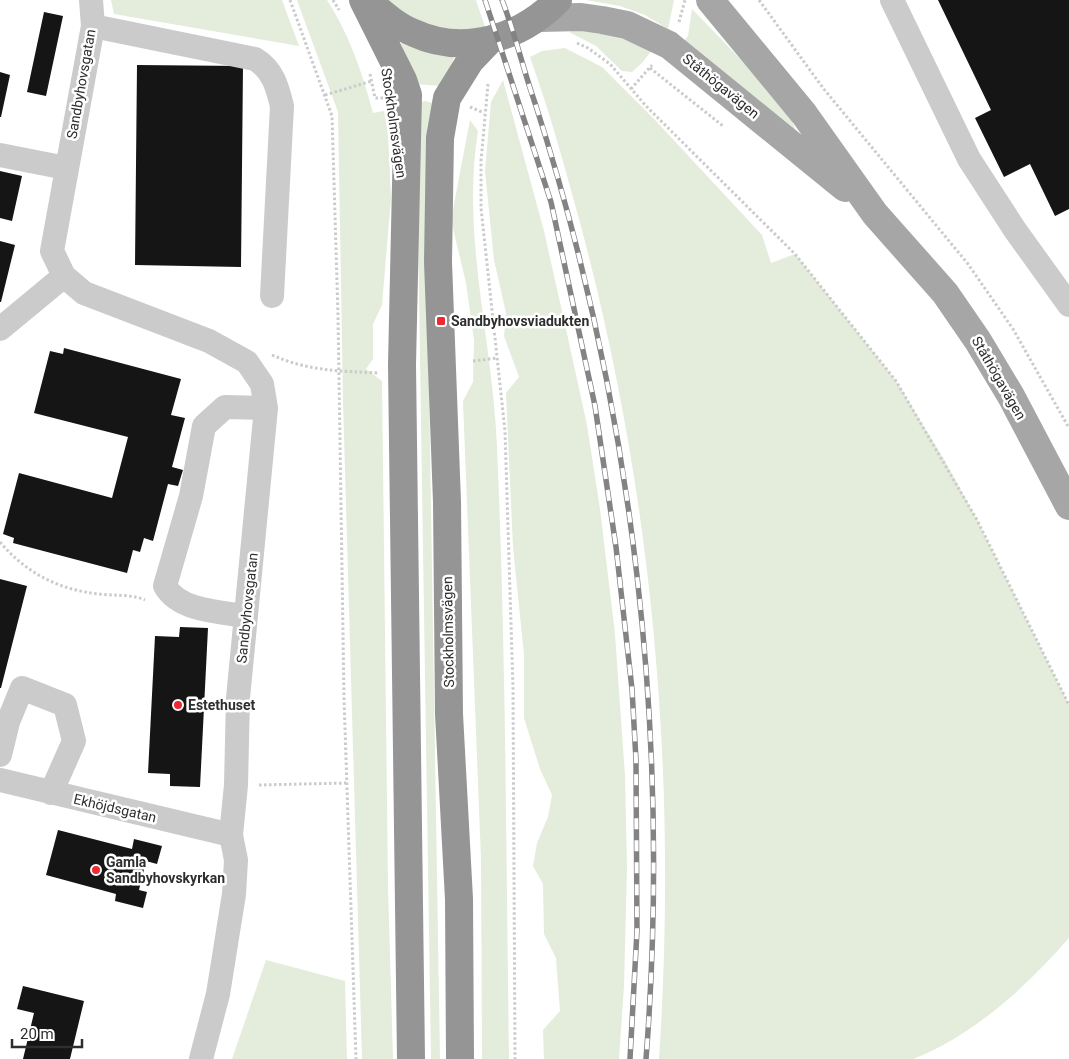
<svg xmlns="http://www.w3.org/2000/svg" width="1069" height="1059" viewBox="0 0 1069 1059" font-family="Roboto,sans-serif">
  <rect width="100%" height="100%" fill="#fff"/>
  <path fill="#e4ecdb" d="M 111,0 L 282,0 L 299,46 L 114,14 Z
    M 297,0 L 327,0 C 350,36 362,72 373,113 L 384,111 L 388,134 L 391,198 L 382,305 L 373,324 L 373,359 L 366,369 L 382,381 L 388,887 L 393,1059 L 362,1059 L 343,401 L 338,112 Z
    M 387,0 L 476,0 L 486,30 L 455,34 L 415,23 Z
    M 586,0 L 674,0 L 668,29 L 645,15 L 620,6 Z
    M 692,9 C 709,27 794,111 795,129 L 684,41 L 688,36 Z
    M 578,28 L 597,29 L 653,49 L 642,63 L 632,72 L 622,71 L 596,46 L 569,32 Z
    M 403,42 L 457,51 L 442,86 L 413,84 L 410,66 L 401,43 Z
    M 565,48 L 602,67 L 655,120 L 762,235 L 771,263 L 795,254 L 896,381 L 945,461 L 977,520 L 1069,705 L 1069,938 C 1027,986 973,1036 913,1059 L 659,1059 C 678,776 653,492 579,219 C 564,164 549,110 530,57 L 542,51 Z
    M 503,80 L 544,231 L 566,329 L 587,425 L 600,509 L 615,634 L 625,776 L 627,867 L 624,986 L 619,1059 L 544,1059 L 543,1030 L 560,1011 L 556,958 L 544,934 L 543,884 L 533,866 L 537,843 L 548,817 L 552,795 L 540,769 L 524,718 L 524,655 L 513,547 L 506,393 L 519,377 L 504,336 L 506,313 L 494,260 L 485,171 L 491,102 Z
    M 426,101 L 438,105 L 426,205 L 440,1059 L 431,1059 L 416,103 Z
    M 470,120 L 478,131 C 461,236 493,342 497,447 C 506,651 506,855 509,1059 L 482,1059 L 481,859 L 463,401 L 473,382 L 474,340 L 466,283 L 451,220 Z
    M 266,960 L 345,981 L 347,1059 L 232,1059 Z"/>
  <path fill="#151515" d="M 938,0 L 1069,0 L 1069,209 L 1055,216 L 1030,164 L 1004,177 L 975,118 L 991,110 Z
    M 44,12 L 63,16 L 46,96 L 27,92 Z
    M 137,65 L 243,66 L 241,267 L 135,265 Z
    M 0,72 L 10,75 L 1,117 L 0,117 Z
    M 0,171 L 22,176 L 12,221 L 0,218 Z
    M 0,241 L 15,245 L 1,302 L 0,302 Z
    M 64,348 L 181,379 L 171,415 L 185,418 L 172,467 L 183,470 L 178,486 L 168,484 L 153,541 L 144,538 L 140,552 L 133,550 L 127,573 L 13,543 L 14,538 L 3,534 L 19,473 L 112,498 L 128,437 L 34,413 L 50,351 L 63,354 Z
    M 0,579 L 27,586 L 1,688 L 0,688 Z
    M 180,627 L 208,628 L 200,787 L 170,786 L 170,774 L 148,773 L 155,636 L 179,637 Z
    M 58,830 L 132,849 L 134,839 L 162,846 L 157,864 L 146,861 L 139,890 L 147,892 L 143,908 L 115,901 L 116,894 L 46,875 Z
    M 23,986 L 84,1001 L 70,1059 L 23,1059 L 34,1013 L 17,1009 Z"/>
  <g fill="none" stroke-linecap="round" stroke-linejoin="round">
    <path stroke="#cbcbcb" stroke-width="3" stroke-dasharray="2.5 2.5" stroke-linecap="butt" d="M 290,0 L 332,116 L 338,315 L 344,698 L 356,1059
      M 333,0 L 339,10
      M 759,0 L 823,88 L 968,264 L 1013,329 L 1069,428
      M 679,22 L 685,0
      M 577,43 L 588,48 L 610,64 L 646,106 L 795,254 L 896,381 L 977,520 L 1069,705
      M 650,68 L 723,126
      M 370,74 L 375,98 L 384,98
      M 488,84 L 481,161 L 481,208 L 505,431 L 513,688 L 515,1059
      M 631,89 L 652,65
      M 325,95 L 372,81
      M 470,107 L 484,113
      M 272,355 C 308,371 339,371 378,373
      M 473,361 L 497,358
      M 0,542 C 26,573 59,590 99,594 C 115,596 131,594 145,600
      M 259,785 L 347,783"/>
    <path stroke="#cbcbcb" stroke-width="24" d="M 91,0 L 93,26 L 52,251 L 64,276 L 84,293 L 209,341 L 247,362 L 262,384 L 266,408 L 238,698 L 236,785 L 231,835 L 236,860 L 234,894 L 218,994 L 201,1059
      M 892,0 L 969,159 L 1015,230 L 1069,305
      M 93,26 L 255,59 C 273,70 277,86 282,106 L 272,296
      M 0,155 L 66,168
      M 0,329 L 64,276
      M 246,616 C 220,612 179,611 165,586 L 191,496 L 204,426 L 225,407 L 266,408
      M 0,755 L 8,722 L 22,688 L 65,705 L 74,741 L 51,793
      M 0,780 L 231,835"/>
    <path stroke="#a6a6a6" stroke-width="28" d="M 710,0 L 804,114 L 875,214 L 945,293 L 978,341 L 1011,396 L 1069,506
      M 540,18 L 581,17 L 602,20 L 627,25 L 669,45 L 845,188"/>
    <path stroke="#959595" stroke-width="28" d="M 363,0 L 403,80 L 408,95 L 402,365 L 411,1059
      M 367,0 C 381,12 396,26 414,33 C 464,56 521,38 558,0
      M 460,1059 L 459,899 L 449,714 L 447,502 L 438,262 L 440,138 L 447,98 L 470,61 L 490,40"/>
    <defs>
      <path id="rail" d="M 485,0 L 551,202 L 595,406 L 616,547 L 632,689 L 636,760 L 637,931 L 630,1059
        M 502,0 C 515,33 523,69 535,103 C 634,409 671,739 646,1059"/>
    </defs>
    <use href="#rail" stroke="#838383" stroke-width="5.5"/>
    <use href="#rail" stroke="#fff" stroke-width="4" stroke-dasharray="11" stroke-linecap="butt"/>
  </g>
  <g fill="#eb2a33" stroke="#fff" stroke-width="2">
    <rect x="436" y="316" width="10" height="10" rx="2.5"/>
    <circle cx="178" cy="705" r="5"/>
    <circle cx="96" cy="870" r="5"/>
  </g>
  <g text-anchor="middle" stroke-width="5" stroke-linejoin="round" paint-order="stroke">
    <g font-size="14" fill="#2e2e2e" stroke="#fff">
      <text transform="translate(81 84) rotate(-80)" y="5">Sandbyhovsgatan</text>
      <text transform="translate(721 86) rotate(39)" y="5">Ståthögavägen</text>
      <text transform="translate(394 123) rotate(82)" y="5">Stockholmsvägen</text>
      <text transform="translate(999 378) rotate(60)" y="5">Ståthögavägen</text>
      <text transform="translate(247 608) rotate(-84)" y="5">Sandbyhovsgatan</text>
      <text transform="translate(448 632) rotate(-91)" y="5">Stockholmsvägen</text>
      <text transform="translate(115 808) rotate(13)" y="5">Ekhöjdsgatan</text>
    </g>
    <g font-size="14" font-weight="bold" fill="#2e2e2e" stroke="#fff" text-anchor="start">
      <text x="451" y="326">Sandbyhovsviadukten</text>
      <text x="188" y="710">Estethuset</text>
      <text x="106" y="867">Gamla<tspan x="106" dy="16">Sandbyhovskyrkan</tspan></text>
    </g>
  </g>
  <path d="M12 1039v8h70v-8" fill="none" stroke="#2e2e2e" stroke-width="2.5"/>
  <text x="20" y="1039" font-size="15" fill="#2e2e2e" stroke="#ffffff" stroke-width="4" paint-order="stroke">20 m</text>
</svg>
